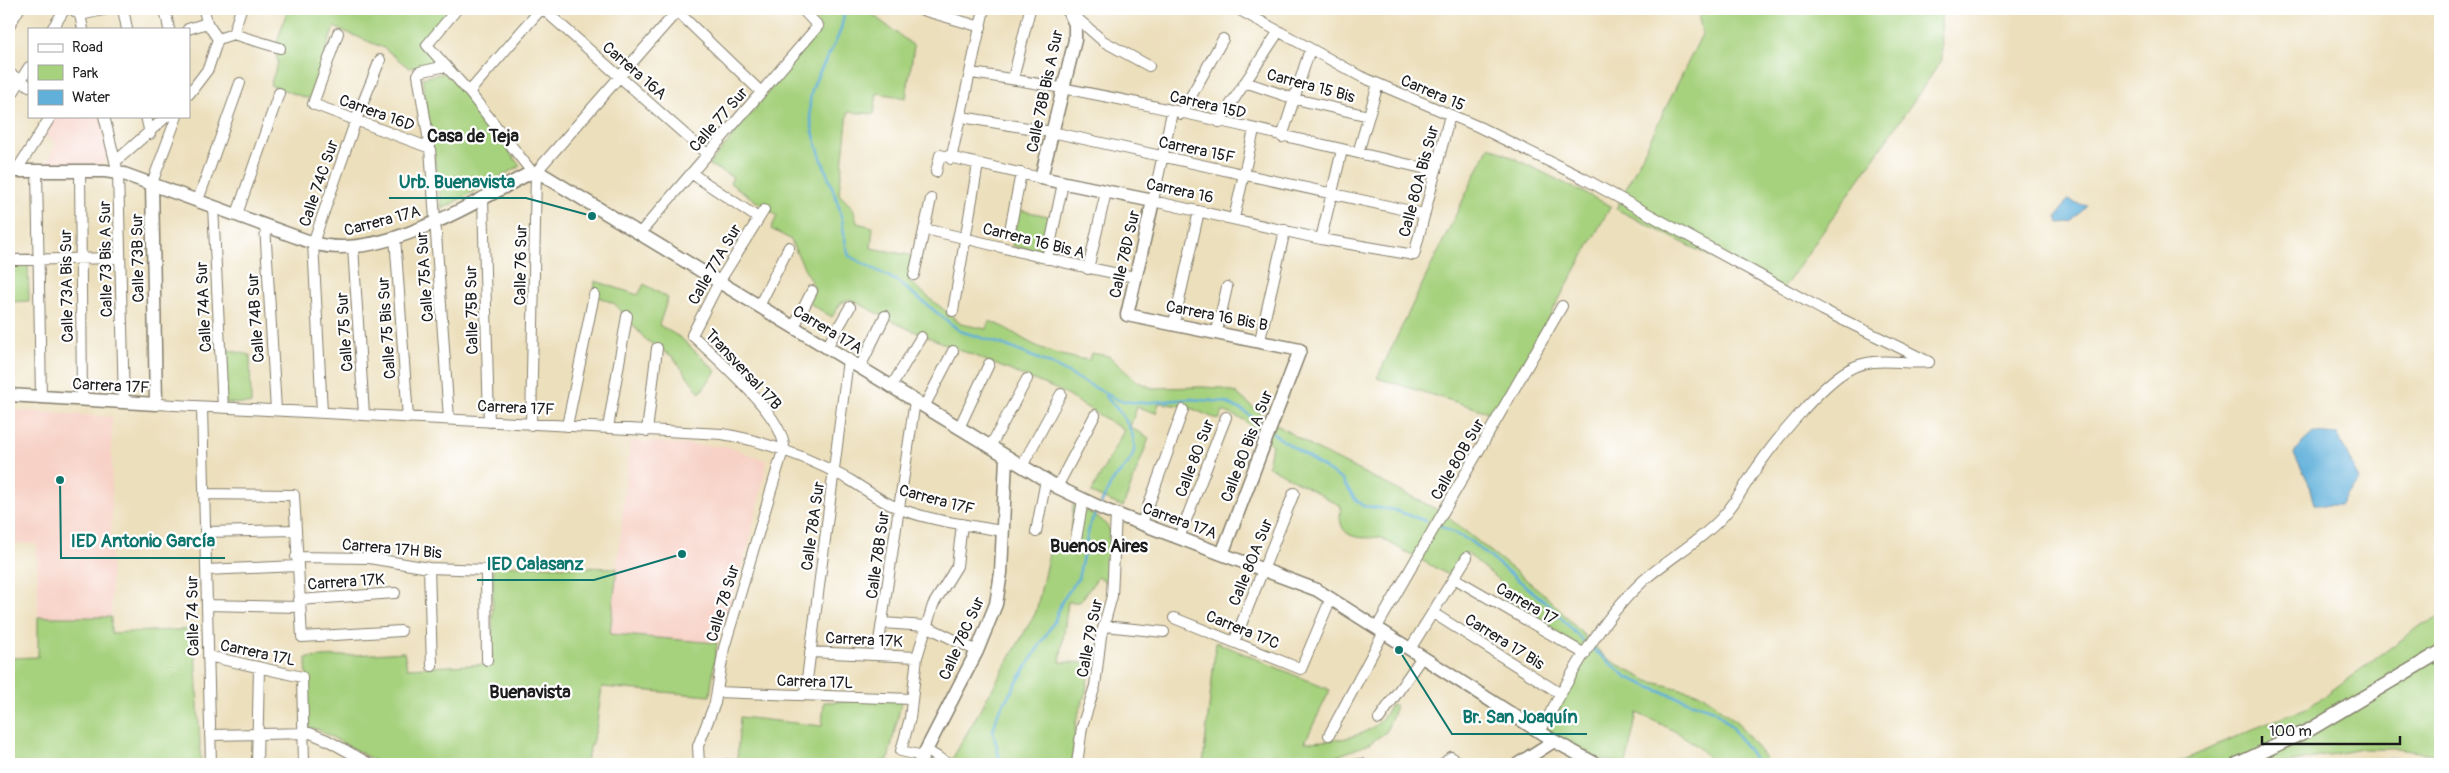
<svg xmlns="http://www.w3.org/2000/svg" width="2449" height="773" viewBox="0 0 2449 773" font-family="Pangolin,sans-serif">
  <rect width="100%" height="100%" fill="#fff"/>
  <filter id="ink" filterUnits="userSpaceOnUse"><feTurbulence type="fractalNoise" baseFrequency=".02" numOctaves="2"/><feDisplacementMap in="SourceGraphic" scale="10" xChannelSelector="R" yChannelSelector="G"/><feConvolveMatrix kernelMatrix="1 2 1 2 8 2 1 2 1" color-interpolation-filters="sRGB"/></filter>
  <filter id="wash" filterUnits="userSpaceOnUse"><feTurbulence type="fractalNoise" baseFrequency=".0096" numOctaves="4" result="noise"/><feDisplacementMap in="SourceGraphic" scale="20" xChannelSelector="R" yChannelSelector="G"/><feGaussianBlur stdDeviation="1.12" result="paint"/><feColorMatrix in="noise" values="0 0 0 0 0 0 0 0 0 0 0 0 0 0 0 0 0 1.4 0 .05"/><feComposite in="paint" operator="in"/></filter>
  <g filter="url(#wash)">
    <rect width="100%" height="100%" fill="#ecdfbc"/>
    <path fill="#f7d1c6" d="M 55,116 L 100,116 L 109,157 L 101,164 L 46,163 L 57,143 L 44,135 Z
      M 9,410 L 112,417 L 111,617 L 38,617 L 37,544 L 9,543 Z
      M 630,441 L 730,447 L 767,461 L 750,540 L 717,643 L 610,634 Z"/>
    <path fill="#a6d17d" stroke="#61764c" d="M 280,9 L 450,9 L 422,40 L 439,61 L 409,68 L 384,48 L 334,27 L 309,99 L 270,85 L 278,63 L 275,48 L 287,11 Z
      M 805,9 L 865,9 L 914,46 L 906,98 L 877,93 L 874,114 L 848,112 L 839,194 L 853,208 L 857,223 L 873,227 L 871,248 L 914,256 L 909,281 L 961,324 L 986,329 L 989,321 C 1003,325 1013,333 1025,340 C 1046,352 1066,357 1089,360 L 1091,353 L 1109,356 L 1136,381 L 1152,388 L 1203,387 L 1220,388 L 1236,393 L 1266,418 L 1314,448 L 1440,511 L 1544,594 L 1606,658 L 1648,681 L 1702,694 L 1738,723 L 1765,758 L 1767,764 L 1712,764 C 1697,738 1664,726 1637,713 L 1626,764 L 1601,760 L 1547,730 L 1586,659 L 1502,603 L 1510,590 L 1466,552 L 1452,577 L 1379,537 C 1353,540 1336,536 1341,506 L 1268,466 L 1272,445 L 1244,420 L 1223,411 L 1219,420 L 1188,407 L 1159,403 L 1156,413 L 1137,407 L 1130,427 L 1149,438 L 1123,507 L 1091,493 L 1124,430 L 1058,390 L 906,328 L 850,299 L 841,303 L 832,317 L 809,303 L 815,290 L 790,239 L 771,229 L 777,216 L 730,183 L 733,177 L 709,165 L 821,28 Z
      M 1694,9 L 1941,9 L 1942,60 L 1781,292 L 1616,209 L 1702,34 L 1698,14 Z
      M 448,72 L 520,166 L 442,209 L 422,78 Z
      M 1489,146 L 1611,206 L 1495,414 L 1377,378 Z
      M 1019,210 L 1048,216 L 1040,252 L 1012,246 Z
      M 9,264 L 28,264 L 29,301 L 9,302 Z
      M 595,281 L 638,295 L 644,284 L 668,298 L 659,325 L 681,338 L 716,371 L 700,393 L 673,357 L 646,340 L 615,304 L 594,295 Z
      M 224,349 L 250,355 L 251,404 L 225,403 Z
      M 1073,505 C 1123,525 1111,535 1108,583 L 1098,577 L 1080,602 L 1068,602 L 1060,662 L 1090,663 L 1086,691 L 1076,721 L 1072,764 L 957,764 L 951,761 L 1036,612 L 1051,544 L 1071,543 Z
      M 493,565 L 617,568 L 610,634 L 717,643 L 710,696 L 602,687 L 596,730 L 585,764 L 381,764 L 319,730 L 308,727 L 306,658 L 404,652 L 407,668 L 492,664 Z
      M 38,617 L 111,617 L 111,633 L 194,629 L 201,764 L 9,764 L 9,658 L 38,657 Z
      M 2440,617 L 2440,755 L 2397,749 L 2361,749 L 2283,764 L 2175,764 L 2253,729 L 2309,707 L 2423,624 Z
      M 1216,642 L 1330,690 L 1305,742 C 1329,741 1359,740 1378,723 C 1383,718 1388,710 1392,704 L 1396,706 L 1386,732 L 1369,744 L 1319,763 L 1301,759 L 1298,764 L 1203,764 Z
      M 902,699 L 888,760 L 872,764 L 707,764 L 706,756 L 737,759 L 740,717 L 822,726 L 824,702 Z"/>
    <path fill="#60b0da" stroke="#3e667b" d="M 2067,200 L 2087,206 L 2071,222 L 2059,223 L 2057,217 Z
      M 2313,433 L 2338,435 L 2359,480 L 2340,505 L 2314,505 L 2308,481 L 2294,455 L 2297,448 Z"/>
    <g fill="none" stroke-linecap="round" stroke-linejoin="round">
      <path stroke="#60b0da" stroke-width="2.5" d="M 844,9 C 844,40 821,61 812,90 C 801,127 833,179 841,215 C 844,228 844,243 849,256 L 897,281 L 960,331 L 1004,345 L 1053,365 L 1118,400 L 1139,403 L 1191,399 L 1224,402 L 1244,411 L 1266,428
        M 1272,433 L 1342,480 L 1355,499 L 1363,506 L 1394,510 L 1426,521
        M 1101,504 C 1105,496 1109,487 1114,479 C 1121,471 1130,464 1133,454 C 1140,435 1118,408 1105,396
        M 1439,525 L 1470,541 L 1501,566 L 1549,605 L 1583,641
        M 1593,649 L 1627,677 L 1659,691 L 1716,711 L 1730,725 L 1758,764
        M 1001,764 L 993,731 L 998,713 L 1054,622 L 1062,601 L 1078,579 L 1090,524 L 1097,511
        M 2349,764 L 2406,758 L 2440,764"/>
    </g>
  </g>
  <g filter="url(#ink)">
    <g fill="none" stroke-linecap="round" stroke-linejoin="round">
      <defs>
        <path id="minor" d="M 72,9 L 80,15 L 108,9
          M 123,9 L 127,29
          M 165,9 L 169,29
          M 204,9 L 207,23 L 218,39
          M 457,9 L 427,45 L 469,92 L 532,172
          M 543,9 L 707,154
          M 919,9 L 981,27
          M 1238,9 L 1362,77 L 1479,127 L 1583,178 L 1823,310 L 1929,362
          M 79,10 L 83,29
          M 677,11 L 761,92
          M 1071,13 L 1103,41 L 1149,66
          M 9,26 L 19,9
          M 52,29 L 65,9
          M 188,29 L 207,23
          M 338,33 L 313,104 L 430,148
          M 233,34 L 241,9
          M 218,39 L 233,34 L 280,48
          M 446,66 L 419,72 L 418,75 L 430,148 L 449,419
          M 9,73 L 29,86
          M 972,73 C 1128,96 1282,136 1436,171
          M 1013,79 L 1030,9
          M 1245,82 L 1295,99 L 1369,116
          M 469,92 L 541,9
          M 189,94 L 208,69 L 218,39
          M 9,99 L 29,67
          M 1172,112 L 1153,201 L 1321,239 L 1414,255 L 1450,115
          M 1181,114 L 1223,39
          M 104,116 L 118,173 L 124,403
          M 146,116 L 150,134
          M 962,117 L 1052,132 L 1424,214
          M 1219,122 L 1279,31
          M 1282,137 L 1310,49
          M 1358,153 L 1378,84
          M 951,159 L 984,9
          M 115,162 L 167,116
          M 16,171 L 51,116
          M 37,171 L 41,398
          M 80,171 L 82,400
          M 936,172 L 940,155 L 1041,178
          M 691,173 L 758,218
          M 152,183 L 177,116
          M 483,197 L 489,422
          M 198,200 L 240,83
          M 213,206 L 223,408
          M 237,214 L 279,93
          M 1234,218 L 1254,130
          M 265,225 L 276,410
          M 924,229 C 995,244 1064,265 1136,277
          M 1010,230 L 1021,173
          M 640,233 L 818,26 L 802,9
          M 395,237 L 408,418
          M 1321,239 L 1342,150
          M 353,247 L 364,414
          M 1047,259 L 1063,183
          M 9,260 L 120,258
          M 1088,269 L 1106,192
          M 914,275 L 931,199
          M 759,306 L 789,247
          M 953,311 L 978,164
          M 1174,323 L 1199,211
          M 794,327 L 812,291
          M 1217,331 L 1227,287
          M 1260,340 L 1285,230
          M 827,347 L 850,307
          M 860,367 L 885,316
          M 891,387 L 921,337
          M 156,404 L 722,434 C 766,441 809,458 848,479 C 862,487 876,498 891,505 C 923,520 967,525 1003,531
          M 202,407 L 211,764
          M 924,407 L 953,351
          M 322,412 L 313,243 L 356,120 L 380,60
          M 531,425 L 536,172 L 679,9
          M 567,426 L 594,295
          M 608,428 L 627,316
          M 959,428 L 989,364
          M 647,431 L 657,348
          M 990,447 L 1027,379
          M 1022,466 L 1061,394
          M 1057,487 L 1095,415
          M 204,494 L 294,495 L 302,637 L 401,631
          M 1142,523 L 1183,410
          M 205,532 L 295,530
          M 1036,532 L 1046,480
          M 1179,538 L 1226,417
          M 1075,545 L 1083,500
          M 296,557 L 369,558 L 429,568 L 486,570 L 487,660
          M 429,568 L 432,666
          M 206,570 L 297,566
          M 1454,578 L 1585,654
          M 299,600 L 395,593
          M 207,605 L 300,607
          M 1433,613 L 1561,694
          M 1174,618 L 1301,669 L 1331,598
          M 882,623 L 926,626 L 977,651
          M 1104,626 L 1164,632
          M 1377,627 L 1562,306
          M 1234,642 L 1294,493
          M 1410,649 L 1467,557
          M 810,652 L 917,657
          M 877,655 L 915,401
          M 208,656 L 302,677 L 304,764
          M 717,692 L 912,699
          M 805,695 L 848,360
          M 1379,719 L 1422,657
          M 1540,732 C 1569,678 1598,622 1644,580 C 1669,558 1705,538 1726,513 C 1738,499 1747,481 1758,466 C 1776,440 1821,385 1848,370 C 1873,355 1901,365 1929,362
          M 210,735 L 310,733 L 327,740 L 370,764
          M 1329,735 L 1384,632
          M 926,750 L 949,764
          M 923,756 L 901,751 L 910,718 L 917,657 L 933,605 L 957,566 L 962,524
          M 257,764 L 259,667
          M 699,764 L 698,746 L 715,703 L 724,648 L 784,447 C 783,415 716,358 692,335 L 719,282 L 764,210
          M 1077,764 L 1082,727 L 1095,686 L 1101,636 L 1112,596 L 1116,514
          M 1359,764 L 1362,764
          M 1443,764 L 1451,757 L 1462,764"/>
        <path id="tertiary" d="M 1068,9 L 1075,24 L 1075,40 L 1041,178 L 1153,201 L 1127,315 L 1300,350 L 1222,554
          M 9,171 L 105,171 L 124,174 L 313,243 C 380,263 474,202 532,172 L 540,173 L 1057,487 L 1105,510 L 1317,590 L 1554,741 L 1596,764
          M 9,395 L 156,404 L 152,183
          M 919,764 L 977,651 L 996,604 L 1001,573 L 1006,457
          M 1518,764 L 1554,741
          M 2237,764 L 2311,729 L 2440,652"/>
      </defs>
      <use href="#minor" stroke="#847e6c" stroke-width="12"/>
      <use href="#tertiary" stroke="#847e6c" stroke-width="15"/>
      <use href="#minor" stroke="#fff" stroke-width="10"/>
      <use href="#tertiary" stroke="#fff" stroke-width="12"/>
    </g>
  </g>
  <g text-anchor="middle" stroke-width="4.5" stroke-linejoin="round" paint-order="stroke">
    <g font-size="16" fill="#1c1c1c" stroke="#fff">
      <text transform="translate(635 70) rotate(41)" y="6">Carrera 16A</text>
      <text transform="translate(1311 85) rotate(15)" y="6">Carrera 15 Bis</text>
      <text transform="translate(1044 91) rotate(-78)" y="6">Calle 78B Bis A Sur</text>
      <text transform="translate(1433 92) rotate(23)" y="6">Carrera 15</text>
      <text transform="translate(1208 104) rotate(13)" y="6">Carrera 15D</text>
      <text transform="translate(377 112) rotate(20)" y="6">Carrera 16D</text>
      <text transform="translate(718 119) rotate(-49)" y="6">Calle 77 Sur</text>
      <text transform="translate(1197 149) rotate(12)" y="6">Carrera 15F</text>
      <text transform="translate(1418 181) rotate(-75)" y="6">Calle 80A Bis Sur</text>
      <text transform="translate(318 183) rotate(-71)" y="6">Calle 74C Sur</text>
      <text transform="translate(1180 190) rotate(12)" y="6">Carrera 16</text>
      <text transform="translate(382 220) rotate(-15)" y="6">Carrera 17A</text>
      <text transform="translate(1034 240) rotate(14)" y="6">Carrera 16 Bis A</text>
      <text transform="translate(1124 254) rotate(-77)" y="6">Calle 78D Sur</text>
      <text transform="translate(137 258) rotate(-91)" y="6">Calle 73B Sur</text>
      <text transform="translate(105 259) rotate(-91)" y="6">Calle 73 Bis A Sur</text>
      <text transform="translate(714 264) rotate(-60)" y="6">Calle 77A Sur</text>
      <text transform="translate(520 265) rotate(-89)" y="6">Calle 76 Sur</text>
      <text transform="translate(424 277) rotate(-94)" y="6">Calle 75A Sur</text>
      <text transform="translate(66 286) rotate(-91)" y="6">Calle 73A Bis Sur</text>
      <text transform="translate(203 307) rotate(-93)" y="6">Calle 74A Sur</text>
      <text transform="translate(471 310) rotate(-91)" y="6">Calle 75B Sur</text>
      <text transform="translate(1217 315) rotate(11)" y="6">Carrera 16 Bis B</text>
      <text transform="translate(255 318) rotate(-94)" y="6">Calle 74B Sur</text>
      <text transform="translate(386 328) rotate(-94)" y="6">Calle 75 Bis Sur</text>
      <text transform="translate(828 329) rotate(31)" y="6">Carrera 17A</text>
      <text transform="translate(344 332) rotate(-94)" y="6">Calle 75 Sur</text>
      <text transform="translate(744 369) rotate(47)" y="6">Transversal 17B</text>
      <text transform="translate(111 385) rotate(3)" y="6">Carrera 17F</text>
      <text transform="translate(516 407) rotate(3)" y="6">Carrera 17F</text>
      <text transform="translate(1246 446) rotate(-69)" y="6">Calle 80 Bis A Sur</text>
      <text transform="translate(1194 458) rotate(-69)" y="6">Calle 80 Sur</text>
      <text transform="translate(1457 459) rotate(-60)" y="6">Calle 80B Sur</text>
      <text transform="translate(937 499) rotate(15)" y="6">Carrera 17F</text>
      <text transform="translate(1180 520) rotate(20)" y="6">Carrera 17A</text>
      <text transform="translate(812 526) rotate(-82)" y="6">Calle 78A Sur</text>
      <text transform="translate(392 548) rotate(5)" y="6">Carrera 17H Bis</text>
      <text transform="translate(877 555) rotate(-82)" y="6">Calle 78B Sur</text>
      <text transform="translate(1250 562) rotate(-68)" y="6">Calle 80A Sur</text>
      <text transform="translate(346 581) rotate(-4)" y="6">Carrera 17K</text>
      <text transform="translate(722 603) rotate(-73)" y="6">Calle 78 Sur</text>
      <text transform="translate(1527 603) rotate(30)" y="6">Carrera 17</text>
      <text transform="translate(192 616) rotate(-91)" y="6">Calle 74 Sur</text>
      <text transform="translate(1243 629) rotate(22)" y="6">Carrera 17C</text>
      <text transform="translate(961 638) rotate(-66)" y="6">Calle 78C Sur</text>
      <text transform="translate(1089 638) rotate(-79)" y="6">Calle 79 Sur</text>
      <text transform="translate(864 639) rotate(3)" y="6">Carrera 17K</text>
      <text transform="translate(1505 641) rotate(32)" y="6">Carrera 17 Bis</text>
      <text transform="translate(258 652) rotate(12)" y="6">Carrera 17L</text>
      <text transform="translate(815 681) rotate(2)" y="6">Carrera 17L</text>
    </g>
    <g font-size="18" font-weight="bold" fill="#1c1c1c" stroke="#fff">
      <text x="473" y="142">Casa de Teja</text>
      <text x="1099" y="552">Buenos Aires</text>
      <text x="530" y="698">Buenavista</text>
    </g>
  </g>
  <path fill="none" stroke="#0f766e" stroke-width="2" d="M592 216L526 198H389M60 480L61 558H225M682 554L594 580H477M1399 650L1452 734H1587"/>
  <g fill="#0f766e" stroke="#fff" stroke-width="2">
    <circle cx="592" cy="216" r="5"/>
    <circle cx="60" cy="480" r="5"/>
    <circle cx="682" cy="554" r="5"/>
    <circle cx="1399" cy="650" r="5"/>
  </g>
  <g font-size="18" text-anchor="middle" font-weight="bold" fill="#0f766e" stroke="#fff" stroke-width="4.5" stroke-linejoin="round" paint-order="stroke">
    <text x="457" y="188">Urb. Buenavista</text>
    <text x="143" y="547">IED Antonio García</text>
    <text x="535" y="570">IED Calasanz</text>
    <text x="1520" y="723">Br. San Joaquín</text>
  </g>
  <rect width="2449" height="773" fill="none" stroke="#fff" stroke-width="30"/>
  <rect x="28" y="28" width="162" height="90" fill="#ffffff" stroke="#a4a4a4"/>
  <rect x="38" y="44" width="25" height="8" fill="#ffffff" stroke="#a4a4a4"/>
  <text x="72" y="52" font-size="15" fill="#1c1c1c">Road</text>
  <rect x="38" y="65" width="25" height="15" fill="#a6d17d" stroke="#a4a4a4"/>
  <text x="72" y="78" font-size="15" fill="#1c1c1c">Park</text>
  <rect x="38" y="90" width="25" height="15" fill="#60b0da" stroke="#a4a4a4"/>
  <text x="72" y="102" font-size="15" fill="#1c1c1c">Water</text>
  <path d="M2262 736v8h138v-8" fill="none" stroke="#1c1c1c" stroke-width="2.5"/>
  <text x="2269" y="736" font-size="15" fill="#1c1c1c" stroke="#ffffff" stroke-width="4" paint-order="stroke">100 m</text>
</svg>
